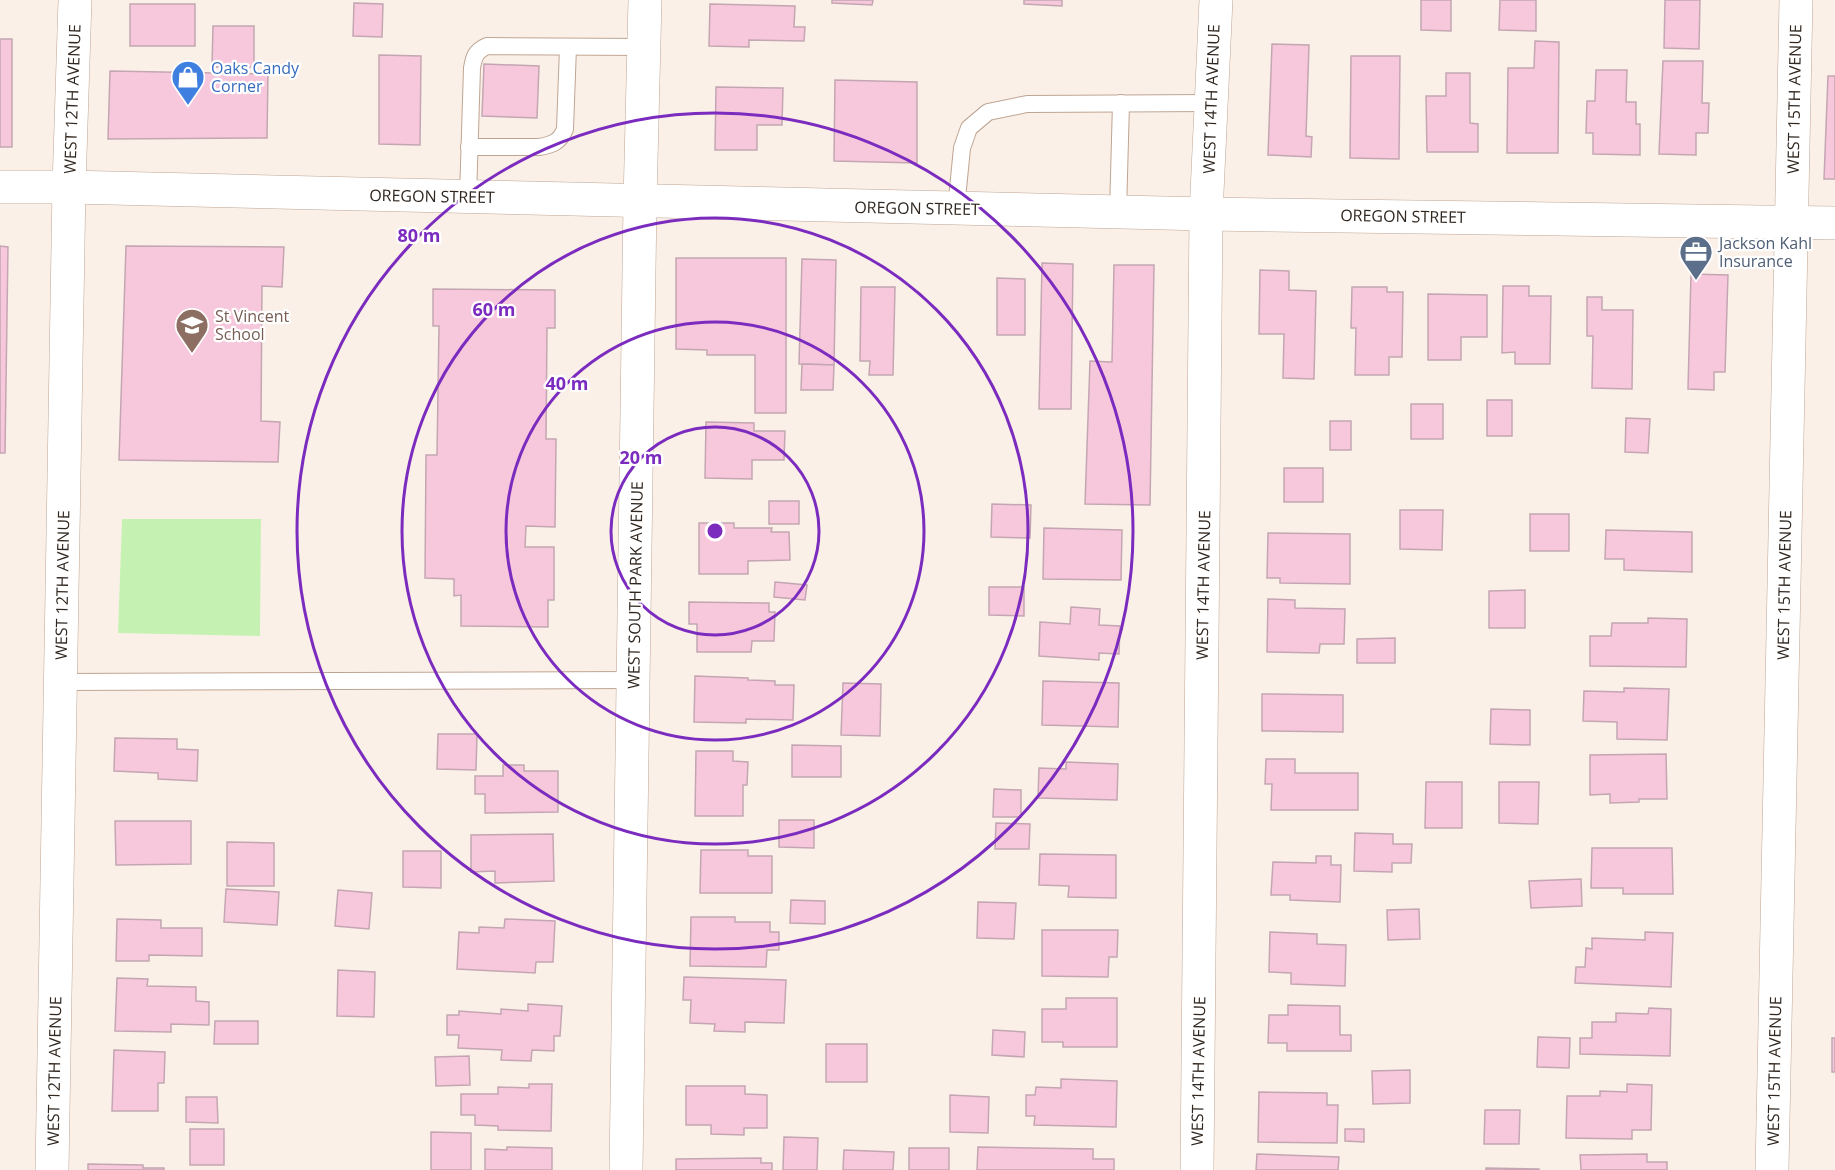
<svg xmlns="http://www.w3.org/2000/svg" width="1835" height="1170" font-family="'Open Sans',sans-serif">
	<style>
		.green { fill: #c5f2b3 }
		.building { fill: #f7c8dc; stroke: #c4a6b2; stroke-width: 1.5 }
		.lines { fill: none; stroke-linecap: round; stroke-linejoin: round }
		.lane-casing { stroke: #bea593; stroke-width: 18 }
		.street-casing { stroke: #bea593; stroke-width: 34 }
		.secondary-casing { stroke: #bea593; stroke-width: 34 }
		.lane { stroke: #fff; stroke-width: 16 }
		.street { stroke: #fff; stroke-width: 33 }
		.secondary { stroke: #fff; stroke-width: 33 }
		.ring { fill: none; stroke: #7b2cbf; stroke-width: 3 }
		.labels { text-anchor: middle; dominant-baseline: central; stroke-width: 4.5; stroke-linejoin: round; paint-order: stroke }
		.shop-label { font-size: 16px; fill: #366cbe; stroke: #fff; text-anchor: start }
		.street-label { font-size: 16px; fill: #302720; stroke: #fff }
		.service-label { font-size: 16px; fill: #4e5e75; stroke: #fff; text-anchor: start }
		.education-label { font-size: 16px; fill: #785e54; stroke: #fff; text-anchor: start }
		.centre { fill: #7b2cbf; stroke: #fff; stroke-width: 3 }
		.ring-label { font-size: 18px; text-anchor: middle; font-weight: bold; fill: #7b2cbf; stroke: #fff; stroke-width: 4.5; stroke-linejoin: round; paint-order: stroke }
	</style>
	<rect width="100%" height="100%" fill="#fbf0e8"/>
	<polygon class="green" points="122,519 261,519 260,636 118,633"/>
	<g class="building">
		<polygon points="832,0 873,0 872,5 832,3"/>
		<polygon points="1024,0 1062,0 1062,6 1024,4"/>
		<polygon points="1421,0 1451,0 1451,31 1421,30"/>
		<polygon points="1500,0 1536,0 1536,31 1499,30"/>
		<polygon points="1665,0 1700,0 1699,49 1664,48"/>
		<polygon points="354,3 383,4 382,37 353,36"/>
		<rect x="130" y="4" width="65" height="42"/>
		<polygon points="710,4 795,6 794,27 805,27 804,41 749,40 749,47 709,46"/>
		<polygon points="213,26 254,26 254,67 212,67"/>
		<rect x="0" y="39" width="12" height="108"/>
		<polygon points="1535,41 1559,42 1558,153 1507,153 1508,68 1534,68"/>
		<polygon points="1272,44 1309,45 1306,136 1312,137 1311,157 1268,155"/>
		<polygon points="379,55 421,56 420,145 379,144"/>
		<polygon points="1351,56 1400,56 1399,159 1350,158"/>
		<polygon points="1663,61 1703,61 1702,103 1709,103 1708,133 1696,133 1696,155 1659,154"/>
		<polygon points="484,64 539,66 537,118 482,116"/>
		<polygon points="1596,70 1627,70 1626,102 1636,102 1636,124 1640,124 1640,155 1593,154 1593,133 1586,133 1587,101 1595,101"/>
		<polygon points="110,71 268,74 267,138 108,139"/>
		<polygon points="1446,73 1470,73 1470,123 1478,124 1478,152 1427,152 1426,96 1446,96"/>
		<polygon points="1828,76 1835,76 1835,179 1824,179"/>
		<polygon points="835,80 917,82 917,163 834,161"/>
		<polygon points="716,87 783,88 782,125 757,125 757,150 715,150"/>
		<polygon points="0,246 8,247 5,453 0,453"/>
		<polygon points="126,246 284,247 282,287 262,286 261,421 280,422 278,462 119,460"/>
		<polygon points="676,258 786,258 786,413 755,413 755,355 707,355 707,350 676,349"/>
		<polygon points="802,259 836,260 834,365 799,364"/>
		<polygon points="1042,263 1073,264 1071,409 1039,409"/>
		<polygon points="1114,265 1154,265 1150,505 1085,504 1090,361 1112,362"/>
		<polygon points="1260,270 1289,271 1289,290 1316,291 1314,379 1283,378 1284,334 1259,334"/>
		<polygon points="1691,274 1728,275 1725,372 1714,372 1714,390 1688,389"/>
		<polygon points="997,278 1025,279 1025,335 997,335"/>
		<polygon points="1503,286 1529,286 1529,296 1551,296 1550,364 1515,364 1515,352 1502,353"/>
		<polygon points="861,287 895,287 893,375 869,375 870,361 860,361"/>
		<polygon points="1352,287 1387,287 1387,292 1403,292 1402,357 1389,357 1389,375 1355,375 1356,328 1351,328"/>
		<polygon points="433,289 555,290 555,328 547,328 546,439 556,439 555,527 526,526 525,547 554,547 554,600 548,600 548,627 461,626 461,595 454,596 454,579 425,578 426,455 437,455 439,326 433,326"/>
		<polygon points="1428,294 1487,295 1487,337 1461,337 1461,360 1428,360"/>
		<polygon points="1587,297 1602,297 1602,310 1633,310 1632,389 1592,388 1593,336 1587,336"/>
		<polygon points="802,364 834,365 833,390 801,390"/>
		<rect x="1487" y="400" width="25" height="36"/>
		<rect x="1411" y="404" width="32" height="35"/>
		<polygon points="1626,418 1650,419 1648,453 1625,452"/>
		<rect x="1330" y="421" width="21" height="29"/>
		<polygon points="706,422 754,423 754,431 785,431 784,460 752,460 752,479 705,478"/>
		<rect x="1284" y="468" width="39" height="34"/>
		<rect x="769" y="501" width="30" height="23"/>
		<polygon points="992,504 1031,505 1030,538 991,537"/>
		<polygon points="1400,510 1443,510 1442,550 1400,549"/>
		<rect x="1530" y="514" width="39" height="37"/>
		<polygon points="699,523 734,523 734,528 772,528 771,532 789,532 790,560 748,561 748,574 699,574"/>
		<polygon points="1044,528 1122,530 1121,580 1043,579"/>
		<polygon points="1606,530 1692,532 1692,572 1624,570 1624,559 1605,559"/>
		<polygon points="1268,533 1350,534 1350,584 1280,583 1280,578 1267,578"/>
		<polygon points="775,582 807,585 805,600 774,597"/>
		<polygon points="989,587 1024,587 1024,616 989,615"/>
		<polygon points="1525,590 1525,628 1489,628 1489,591"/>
		<polygon points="1268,599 1295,600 1295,608 1345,609 1344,644 1320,644 1319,653 1267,652"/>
		<polygon points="689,602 769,603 769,612 775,612 774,641 752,641 751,652 697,652 697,624 689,624"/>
		<polygon points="1071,607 1100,609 1099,625 1120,626 1119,654 1099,653 1099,660 1039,656 1040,622 1070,624"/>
		<polygon points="1648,618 1687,619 1686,667 1590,666 1590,636 1611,636 1612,623 1648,623"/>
		<polygon points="1395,638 1395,663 1357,663 1357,639"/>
		<polygon points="695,676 748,678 748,680 775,681 775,685 794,685 793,720 746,719 746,723 694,722"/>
		<polygon points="1043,681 1119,683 1118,727 1042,725"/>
		<polygon points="843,683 881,684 880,736 841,735"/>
		<polygon points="1624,688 1669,689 1667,740 1617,739 1617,722 1583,721 1584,691 1624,692"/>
		<polygon points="1262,694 1343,695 1343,732 1262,731"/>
		<polygon points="1491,709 1530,710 1530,745 1490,744"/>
		<polygon points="438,734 477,734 476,770 437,769"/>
		<polygon points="115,738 177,739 177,749 198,750 197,781 158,779 158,773 114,771"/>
		<polygon points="792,745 841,746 841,777 792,777"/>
		<polygon points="696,751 733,751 733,761 748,762 747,785 743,785 743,816 695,816"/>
		<polygon points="1666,754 1667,799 1639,799 1639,802 1610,803 1610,794 1590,795 1590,755"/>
		<polygon points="1266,759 1295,759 1295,773 1358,773 1358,810 1271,810 1272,784 1265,784"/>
		<polygon points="1066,762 1118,764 1117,800 1038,798 1039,768 1066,769"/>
		<polygon points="503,765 524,765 524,771 558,771 558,812 485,813 485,794 475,794 475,776 503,776"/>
		<polygon points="1426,782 1462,782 1462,828 1425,828"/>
		<polygon points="1499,782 1539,782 1538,824 1499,823"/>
		<polygon points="994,789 1021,790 1021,817 993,817"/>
		<polygon points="779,820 814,820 814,848 779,847"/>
		<polygon points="115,821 191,821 191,864 116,865"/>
		<polygon points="996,823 1030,824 1029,849 995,849"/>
		<polygon points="1355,833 1393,834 1393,844 1412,844 1411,863 1392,863 1392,872 1354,871"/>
		<polygon points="553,834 554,881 495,883 495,871 471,872 471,835"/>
		<polygon points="227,842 274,843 274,886 227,886"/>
		<polygon points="1592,848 1672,848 1673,894 1623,894 1623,888 1591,888"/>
		<polygon points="701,850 748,850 748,856 772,856 772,893 700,893"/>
		<polygon points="403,851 441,851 441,888 403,887"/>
		<polygon points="1040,854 1116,855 1116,898 1068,897 1069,886 1039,885"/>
		<polygon points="1316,856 1331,856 1331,865 1341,865 1340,902 1290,900 1290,895 1271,895 1273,862 1316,863"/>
		<polygon points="1581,879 1582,906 1531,908 1529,881"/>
		<polygon points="226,889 279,892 277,925 224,922"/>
		<polygon points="338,890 372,893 369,929 335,926"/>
		<polygon points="791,900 825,901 825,924 790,923"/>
		<polygon points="978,902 1016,903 1014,939 977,938"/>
		<polygon points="1419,909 1420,939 1388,940 1387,910"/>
		<polygon points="691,917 735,917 735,922 770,922 770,932 779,932 779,950 767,950 766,967 690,966"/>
		<polygon points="117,919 161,920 161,928 202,928 202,956 149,955 149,961 116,961"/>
		<polygon points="505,919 555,921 553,962 536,962 535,973 457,969 459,932 479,933 479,927 504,928"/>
		<polygon points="1042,930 1118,930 1117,957 1109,957 1108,977 1042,976"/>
		<polygon points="1270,932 1317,934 1317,944 1346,945 1345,986 1291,984 1291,973 1269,972"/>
		<polygon points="1645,932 1673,933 1671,987 1575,983 1576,967 1585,967 1586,948 1592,949 1592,938 1645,940"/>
		<polygon points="338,970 375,972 374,1017 337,1016"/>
		<polygon points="684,977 786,980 784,1023 745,1022 745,1032 714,1031 715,1024 690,1023 691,1000 683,1000"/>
		<polygon points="117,978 148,979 147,986 196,987 196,1001 209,1002 209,1025 171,1024 171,1032 115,1031"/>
		<polygon points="1066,998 1117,998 1117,1047 1063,1047 1063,1042 1042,1042 1042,1009 1066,1009"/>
		<polygon points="528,1004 562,1006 560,1036 554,1036 554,1051 532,1050 531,1061 501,1060 502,1050 458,1048 459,1035 447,1035 447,1015 459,1015 459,1011 501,1014 501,1009 528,1011"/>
		<polygon points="1288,1005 1340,1006 1340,1035 1351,1035 1351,1051 1287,1051 1287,1043 1268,1043 1269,1015 1288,1015"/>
		<polygon points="1649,1008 1671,1009 1670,1056 1580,1054 1580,1038 1592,1038 1592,1022 1616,1022 1616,1013 1648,1014"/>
		<polygon points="215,1021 258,1021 258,1044 214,1044"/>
		<polygon points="993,1030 1025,1032 1024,1057 992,1055"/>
		<polygon points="1538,1037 1570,1038 1569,1068 1537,1067"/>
		<rect x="1832" y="1038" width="3" height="34"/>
		<rect x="826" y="1044" width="41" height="38"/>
		<polygon points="114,1050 165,1052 164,1083 158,1083 158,1111 112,1111"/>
		<polygon points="469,1056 470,1085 436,1086 435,1057"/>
		<polygon points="1410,1070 1410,1103 1373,1104 1372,1071"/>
		<polygon points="1061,1079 1117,1081 1116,1127 1034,1125 1035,1116 1026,1116 1026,1095 1035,1095 1036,1087 1061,1088"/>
		<polygon points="529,1084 552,1084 551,1131 498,1130 498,1126 475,1125 475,1115 461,1115 461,1094 498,1094 498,1087 529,1088"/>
		<polygon points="1627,1084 1652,1085 1651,1130 1632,1130 1632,1139 1566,1138 1567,1096 1600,1096 1600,1091 1627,1092"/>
		<polygon points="686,1086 745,1086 745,1094 767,1095 767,1128 744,1128 744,1135 711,1134 711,1125 686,1125"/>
		<polygon points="1259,1092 1327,1093 1327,1105 1338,1105 1337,1143 1258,1142"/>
		<polygon points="950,1095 989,1097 988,1133 950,1132"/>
		<polygon points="186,1097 217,1097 218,1123 186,1122"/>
		<polygon points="1485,1110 1520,1110 1519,1144 1484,1144"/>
		<rect x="190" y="1129" width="34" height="36"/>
		<polygon points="1345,1129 1364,1129 1364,1142 1345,1141"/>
		<polygon points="431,1132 471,1133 471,1170 431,1170"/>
		<polygon points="784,1137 818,1138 817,1170 783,1170"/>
		<polygon points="507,1147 552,1148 552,1170 485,1170 485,1149 507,1150"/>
		<polygon points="978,1147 1093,1149 1093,1159 1114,1159 1114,1170 977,1170"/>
		<rect x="909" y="1148" width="40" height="22"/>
		<polygon points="844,1150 894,1152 893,1170 843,1170"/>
		<polygon points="1257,1154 1339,1157 1338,1170 1256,1170"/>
		<polygon points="1647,1154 1647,1162 1667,1162 1667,1170 1581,1170 1580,1155"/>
		<polygon points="761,1158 761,1163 772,1163 772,1170 676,1170 676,1159"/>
		<polygon points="88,1164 143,1165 143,1168 164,1168 164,1170 88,1170"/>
		<polygon points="1486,1168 1539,1169 1539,1170 1486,1170"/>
	</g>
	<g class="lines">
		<defs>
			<g id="lane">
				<path d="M469,147H539C552,145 560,142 565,129L568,47"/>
				<path d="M468,197L472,68C474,56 476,51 487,46L644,47"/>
				<polyline points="956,209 962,148 969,128 988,112 1027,104 1211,103"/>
				<polyline points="1118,212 1121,103"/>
				<polyline points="60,682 633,680"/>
			</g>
			<g id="street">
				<polyline points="52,1170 69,187 75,0"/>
				<polyline points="1197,1170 1206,214 1216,0"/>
				<polyline points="1772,1170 1796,0"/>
			</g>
			<g id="secondary">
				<polyline points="0,187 69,187 1206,214 1835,223"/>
				<polyline points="626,1170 640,202 645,0"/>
			</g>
		</defs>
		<use href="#lane" class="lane-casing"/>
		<use href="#street" class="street-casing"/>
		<use href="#secondary" class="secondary-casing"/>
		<use href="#lane" class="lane"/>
		<use href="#street" class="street"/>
		<use href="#secondary" class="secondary"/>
	</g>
	<g class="ring">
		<circle cx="715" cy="531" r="104"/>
		<circle cx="715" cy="531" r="209"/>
		<circle cx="715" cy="531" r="313"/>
		<circle cx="715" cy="531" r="418"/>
	</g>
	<defs>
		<symbol id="shop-pin" viewBox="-11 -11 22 30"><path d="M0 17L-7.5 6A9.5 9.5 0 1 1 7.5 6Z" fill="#3f7fe0" stroke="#fff"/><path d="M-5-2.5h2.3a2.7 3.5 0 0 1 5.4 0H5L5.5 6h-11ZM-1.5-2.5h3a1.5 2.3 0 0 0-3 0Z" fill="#fff"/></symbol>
		<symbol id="office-pin" viewBox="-11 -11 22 30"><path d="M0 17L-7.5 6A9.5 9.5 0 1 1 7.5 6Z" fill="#5c6f8a" stroke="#fff"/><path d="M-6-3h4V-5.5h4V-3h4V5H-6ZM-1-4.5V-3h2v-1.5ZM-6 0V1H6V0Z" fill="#fff"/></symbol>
		<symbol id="school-pin" viewBox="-11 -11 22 30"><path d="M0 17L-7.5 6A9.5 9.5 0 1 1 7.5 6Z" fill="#8d6e63" stroke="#fff"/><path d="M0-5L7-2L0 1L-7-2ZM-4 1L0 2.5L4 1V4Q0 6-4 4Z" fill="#fff"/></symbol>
	</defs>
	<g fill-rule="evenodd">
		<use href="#shop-pin" x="169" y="58" width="38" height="52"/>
		<use href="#office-pin" x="1677" y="233" width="38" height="52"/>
		<use href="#school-pin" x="173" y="306" width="38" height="52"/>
	</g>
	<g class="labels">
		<g class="shop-label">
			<text x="211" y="68">Oaks Candy<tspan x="211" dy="18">Corner</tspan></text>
		</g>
		<g class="street-label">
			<text transform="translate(72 99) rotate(-88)">WEST 12TH AVENUE</text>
			<text transform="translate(1211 99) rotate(-88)">WEST 14TH AVENUE</text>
			<text transform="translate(1794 99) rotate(-89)">WEST 15TH AVENUE</text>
			<text transform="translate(432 196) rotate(1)">OREGON STREET</text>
			<text transform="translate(917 208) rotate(1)">OREGON STREET</text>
			<text transform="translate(1403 216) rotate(1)">OREGON STREET</text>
			<text transform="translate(62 585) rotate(-89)">WEST 12TH AVENUE</text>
			<text transform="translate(635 585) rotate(-89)">WEST SOUTH PARK AVENUE</text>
			<text transform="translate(1203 585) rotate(-89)">WEST 14TH AVENUE</text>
			<text transform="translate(1784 585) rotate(-89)">WEST 15TH AVENUE</text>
			<text transform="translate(54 1071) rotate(-89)">WEST 12TH AVENUE</text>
			<text transform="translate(1198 1071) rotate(-89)">WEST 14TH AVENUE</text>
			<text transform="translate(1774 1071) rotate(-89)">WEST 15TH AVENUE</text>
		</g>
		<g class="service-label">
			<text x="1719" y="243">Jackson Kahl<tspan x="1719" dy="18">Insurance</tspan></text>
		</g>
		<g class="education-label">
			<text x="215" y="316">St Vincent<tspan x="215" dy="18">School</tspan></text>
		</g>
	</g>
	<circle cx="715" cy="531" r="9" class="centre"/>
	<g class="ring-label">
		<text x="419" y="242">80 m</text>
		<text x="494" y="316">60 m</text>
		<text x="567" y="390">40 m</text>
		<text x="641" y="464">20 m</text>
	</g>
</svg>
